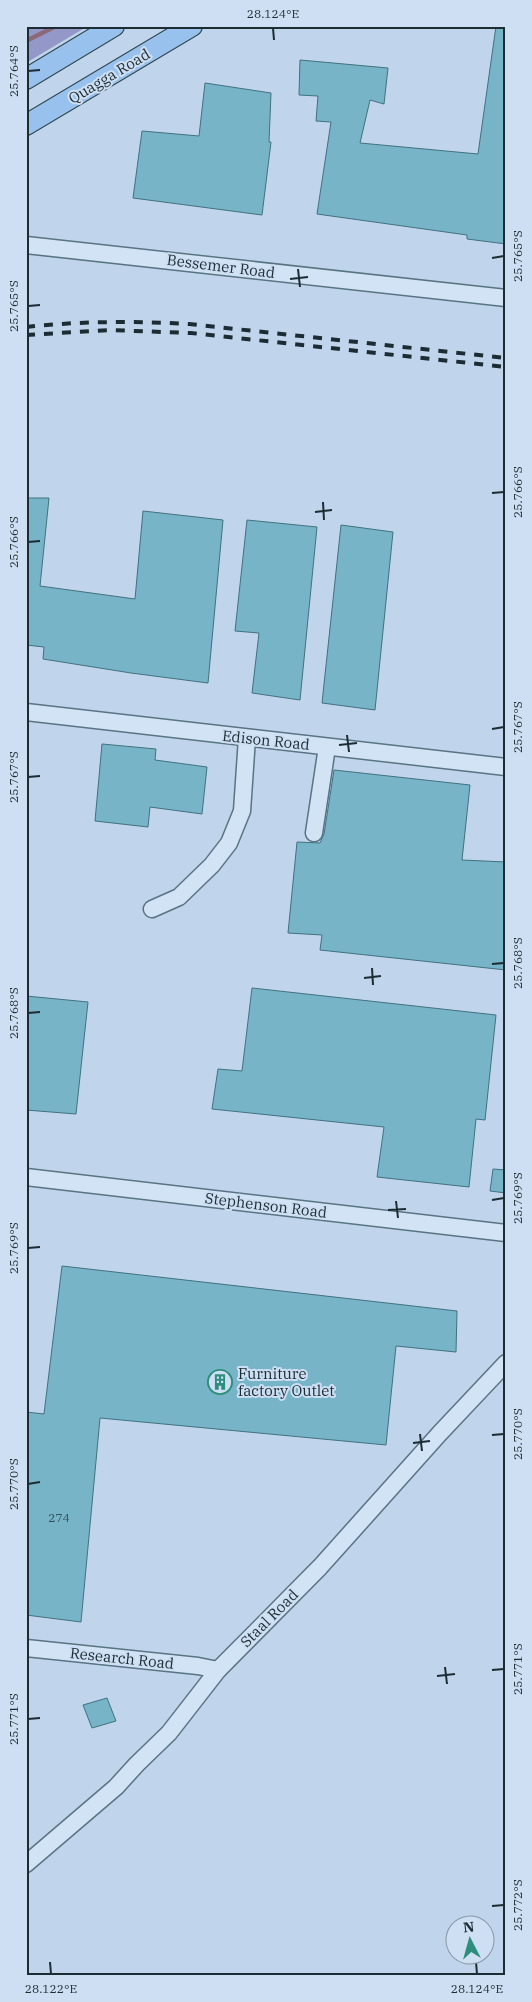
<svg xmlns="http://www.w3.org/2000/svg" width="532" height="2002" font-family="'IBM Plex Serif',serif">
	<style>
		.green { fill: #9498c8 }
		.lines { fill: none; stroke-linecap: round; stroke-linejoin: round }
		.stream { stroke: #8a6a78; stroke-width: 4.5 }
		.building { fill: #77b4c7; stroke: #407280 }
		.minor-casing { stroke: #597482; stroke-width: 19 }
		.major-casing { stroke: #2d4650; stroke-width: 22 }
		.minor { stroke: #d2e3f6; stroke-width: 16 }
		.major { stroke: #98c2ed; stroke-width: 20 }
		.rail { stroke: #1c2c33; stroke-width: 4; stroke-dasharray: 9 9; stroke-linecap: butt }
		.ticks { fill: none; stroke: #1c2c33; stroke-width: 2 }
		.labels { text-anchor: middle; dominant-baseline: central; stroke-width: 4; stroke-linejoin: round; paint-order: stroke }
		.number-label { font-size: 12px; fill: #334e58 }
		.street-label { font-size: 15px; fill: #1c2c33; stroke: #cedff3 }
		.poi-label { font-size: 15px; fill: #1c2c33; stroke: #cedff3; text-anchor: start }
		.neatline { fill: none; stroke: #1c2c33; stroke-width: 2 }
		.ticks-label { font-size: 12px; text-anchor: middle; fill: #1c2c33 }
	</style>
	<rect width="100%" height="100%" fill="#c0d4eb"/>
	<polygon class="green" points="26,26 88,26 26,63"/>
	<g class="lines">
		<polyline class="stream" points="26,41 56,26"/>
	</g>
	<g class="building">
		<polygon points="496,26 506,26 506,244 467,239 467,235 317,214 331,122 316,121 318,96 299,95 300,60 388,68 384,104 370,100 360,143 478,154"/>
		<polygon points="205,83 271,93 269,142 271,142 262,215 133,198 142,131 199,136"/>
		<polygon points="26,498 49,498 40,586 135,599 143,511 223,520 208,683 131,673 43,659 44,647 26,645"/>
		<polygon points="247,520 317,527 300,700 252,693 259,633 235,631"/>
		<polygon points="341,525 393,532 375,710 322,703"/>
		<polygon points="102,744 156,749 155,760 207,767 202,814 150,807 148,827 95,821"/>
		<polygon points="334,770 470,785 462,860 506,862 506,970 320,950 322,935 288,933 297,842 320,843 324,834"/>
		<polygon points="252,988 496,1015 485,1120 476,1119 469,1187 377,1177 384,1127 212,1109 218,1069 242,1071"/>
		<polygon points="26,996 88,1002 76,1114 26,1110"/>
		<polygon points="493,1169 506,1170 506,1193 490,1191"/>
		<polygon points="62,1266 457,1311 456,1352 396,1346 386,1445 100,1418 81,1622 26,1615 26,1412 44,1414"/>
		<polygon points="107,1698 116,1721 92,1728 83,1705"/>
	</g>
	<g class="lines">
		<defs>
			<g id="minor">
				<polyline points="26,245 506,298"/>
				<polyline points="26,712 506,767"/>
				<polyline points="314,833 327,747"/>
				<polyline points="152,909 179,897 212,865 229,843 242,811 247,738"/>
				<polyline points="26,1177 506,1233"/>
				<polyline points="26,1648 198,1666 218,1670"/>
				<polyline points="26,1864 116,1787 137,1764 169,1733 218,1670 320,1567 440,1433 506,1363"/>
			</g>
			<g id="major">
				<polyline points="26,79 114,26"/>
				<polyline points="26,125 192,26"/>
			</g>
		</defs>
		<use href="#minor" class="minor-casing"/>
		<use href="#major" class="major-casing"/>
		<use href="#minor" class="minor"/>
		<use href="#major" class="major"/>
		<g class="rail">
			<path d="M26,327C81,321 135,321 189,324L506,358"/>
			<polyline points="26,335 110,330 191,333 506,367"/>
		</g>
	</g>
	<path class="ticks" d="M273,28L274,40M28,71L40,70M492,258L504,256M298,269L300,287M290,279L308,277M28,306L40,305M492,493L504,492M323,502L324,520M315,512L332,510M28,542L40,541M492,729L504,727M347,735L349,752M339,745L357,743M28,777L40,776M492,964L504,963M372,968L373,985M364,978L381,976M28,1013L40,1012M492,1200L504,1198M396,1201L398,1218M388,1210L406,1209M28,1248L40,1247M420,1434L422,1451M492,1435L504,1434M413,1443L430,1441M28,1484L40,1482M445,1667L447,1684M492,1670L504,1669M437,1676L455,1674M28,1719L40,1718M492,1906L504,1905M50,1962L51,1974M476,1962L477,1974"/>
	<defs>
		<symbol id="building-ring" viewBox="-11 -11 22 22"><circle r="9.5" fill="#cedff3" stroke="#2d8e7c" stroke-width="1.5"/><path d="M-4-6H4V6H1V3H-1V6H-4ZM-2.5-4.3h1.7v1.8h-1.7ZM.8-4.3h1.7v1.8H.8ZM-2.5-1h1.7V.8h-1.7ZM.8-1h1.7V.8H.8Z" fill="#2d8e7c"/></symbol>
	</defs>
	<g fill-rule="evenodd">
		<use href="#building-ring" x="206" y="1368" width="28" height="28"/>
	</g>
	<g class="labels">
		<g class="number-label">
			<text x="59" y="1517">274</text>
		</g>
		<g class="street-label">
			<text transform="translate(109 76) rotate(-31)">Quagga Road</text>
			<text transform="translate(221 266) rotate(7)">Bessemer Road</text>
			<text transform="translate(266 740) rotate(6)">Edison Road</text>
			<text transform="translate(266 1205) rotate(7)">Stephenson Road</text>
			<text transform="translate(269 1618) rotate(-45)">Staal Road</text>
			<text transform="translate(122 1658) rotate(6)">Research Road</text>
		</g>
		<g class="poi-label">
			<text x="238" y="1373">Furniture<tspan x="238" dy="17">factory Outlet</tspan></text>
		</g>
	</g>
	<rect width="532" height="2002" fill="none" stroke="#cedff3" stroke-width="55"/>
	<g transform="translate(470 1940) rotate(354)"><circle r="24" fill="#cedff3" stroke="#8797a6"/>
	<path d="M0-4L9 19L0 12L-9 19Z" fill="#2d8e7c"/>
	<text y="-8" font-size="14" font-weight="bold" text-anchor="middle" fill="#1c2c33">N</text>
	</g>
	<rect x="28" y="28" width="476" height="1946" class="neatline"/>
	<g class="ticks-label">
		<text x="273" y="18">28.124°E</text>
		<text transform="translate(14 71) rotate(-90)" y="4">25.764°S</text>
		<text transform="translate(518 256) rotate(-90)" y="4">25.765°S</text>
		<text transform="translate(14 306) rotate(-90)" y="4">25.765°S</text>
		<text transform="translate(518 492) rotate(-90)" y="4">25.766°S</text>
		<text transform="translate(14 542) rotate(-90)" y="4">25.766°S</text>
		<text transform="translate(518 727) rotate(-90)" y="4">25.767°S</text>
		<text transform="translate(14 777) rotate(-90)" y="4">25.767°S</text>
		<text transform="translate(518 963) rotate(-90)" y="4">25.768°S</text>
		<text transform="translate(14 1013) rotate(-90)" y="4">25.768°S</text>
		<text transform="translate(518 1198) rotate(-90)" y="4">25.769°S</text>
		<text transform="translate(14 1248) rotate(-90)" y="4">25.769°S</text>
		<text transform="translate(518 1434) rotate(-90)" y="4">25.770°S</text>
		<text transform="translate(14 1484) rotate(-90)" y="4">25.770°S</text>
		<text transform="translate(518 1669) rotate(-90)" y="4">25.771°S</text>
		<text transform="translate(14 1719) rotate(-90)" y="4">25.771°S</text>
		<text transform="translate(518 1905) rotate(-90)" y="4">25.772°S</text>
		<text x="51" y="1993">28.122°E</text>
		<text x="477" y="1993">28.124°E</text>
	</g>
</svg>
